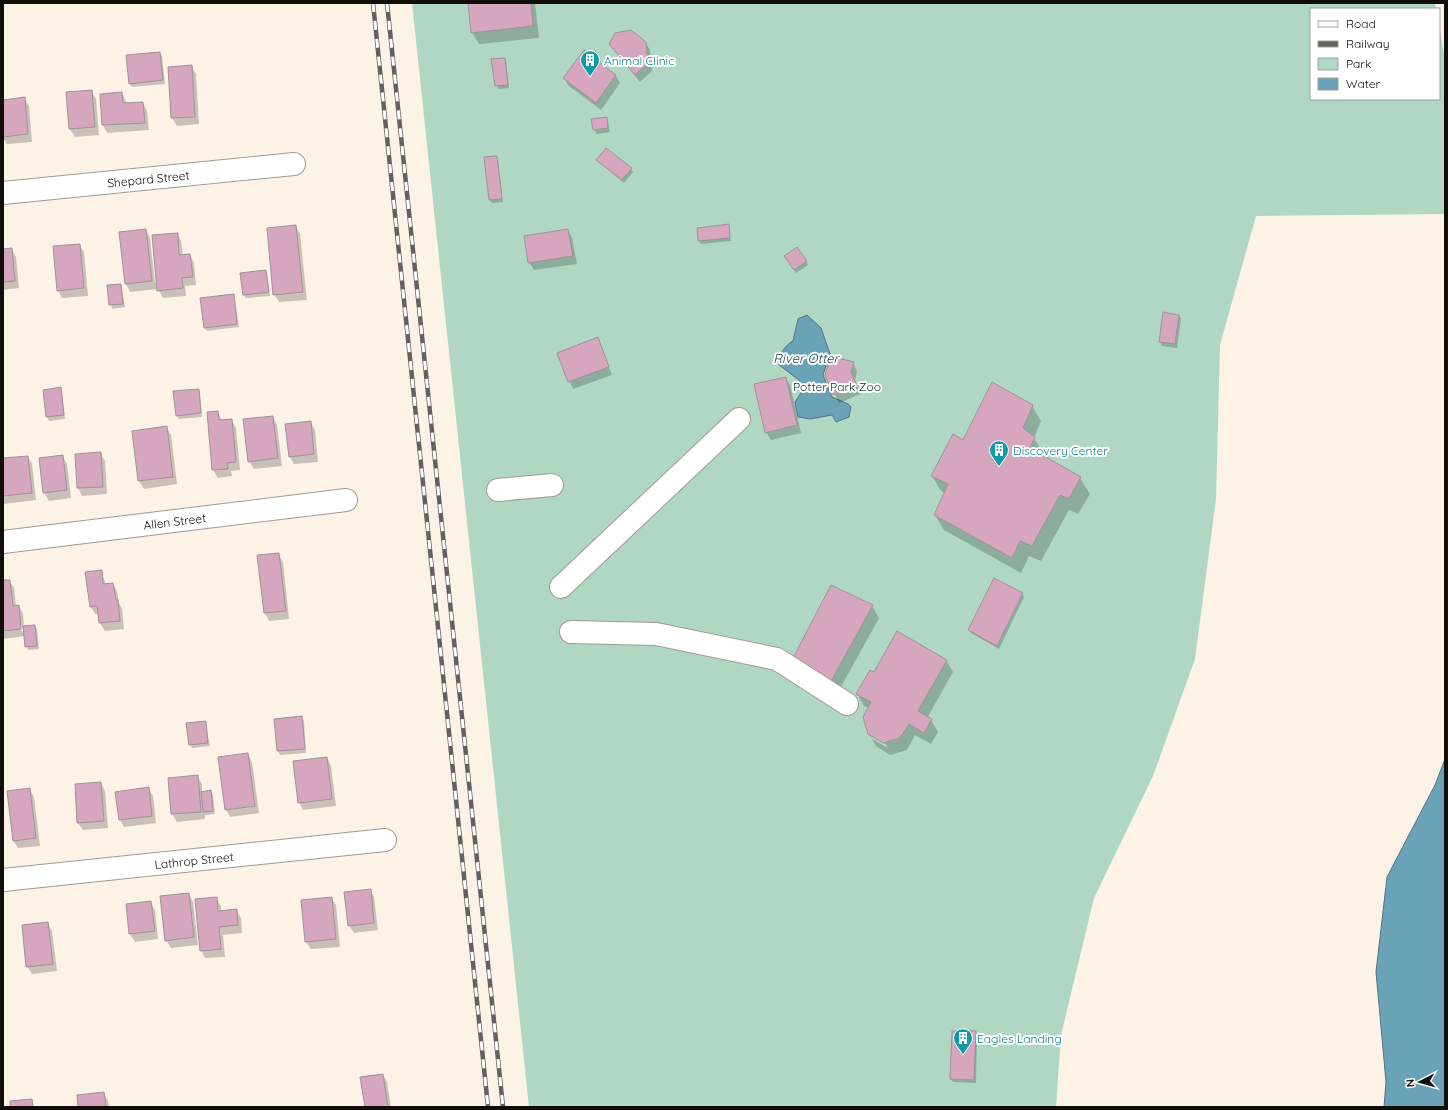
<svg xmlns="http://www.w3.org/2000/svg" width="1448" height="1110" font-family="Quicksand,sans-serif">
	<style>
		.green { fill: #afd7c3 }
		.water { fill: #6aa2b8; stroke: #4f7684 }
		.shadow { fill: #0003; fill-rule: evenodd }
		.building { fill: #d6a5be; stroke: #a09299 }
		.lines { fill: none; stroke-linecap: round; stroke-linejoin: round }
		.minor-casing { stroke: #a39a90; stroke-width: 24 }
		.minor { stroke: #fff; stroke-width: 22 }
		.rail-casing { stroke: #656059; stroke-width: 4.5 }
		.rail { stroke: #fff; stroke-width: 3; stroke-dasharray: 9; stroke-linecap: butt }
		.labels { text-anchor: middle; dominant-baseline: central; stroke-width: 4; stroke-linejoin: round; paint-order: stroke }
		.culture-label { font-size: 12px; fill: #0d838f; stroke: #fff; text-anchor: start }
		.street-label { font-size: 12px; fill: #110e0a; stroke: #fff }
		.park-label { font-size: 12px; fill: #043423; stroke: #fff }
		.water-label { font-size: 13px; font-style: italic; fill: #184859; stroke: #fff }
	</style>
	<rect width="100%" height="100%" fill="#fcf2e6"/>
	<polygon class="green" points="412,3 1435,3 1436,9 1311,9 1311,99 1439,99 1439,26 1445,60 1445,214 1256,216 1220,345 1216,499 1195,659 1153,776 1094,898 1061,1035 1056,1107 529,1107"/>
	<g class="water">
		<path d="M807,315L821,328L830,354L823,375L832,397L848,404L851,407L849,417L836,422L832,415L810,419L798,417L795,402L801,393L799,380L779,365C779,355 784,346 793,341L798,319Z"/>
		<polygon points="1445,759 1445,1107 1384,1107 1386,1082 1376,972 1387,877 1435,785"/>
	</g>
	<g class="shadow">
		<polygon points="469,3 535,3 539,38 479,44 472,32"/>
		<polygon points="645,42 650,50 652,71 640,82 610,44"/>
		<polygon points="584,52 616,76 620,83 601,110 569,86 564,78"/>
		<polygon points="160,53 162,56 165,84 132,87 130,84"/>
		<polygon points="504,59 506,62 509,88 498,89 493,60"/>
		<polygon points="191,66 196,74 199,124 177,126 172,118 169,68"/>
		<polygon points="91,91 96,99 99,135 75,137 70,129 67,93"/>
		<polygon points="122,93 127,104 143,103 147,111 149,130 107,133 103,125 101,95"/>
		<polygon points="24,98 29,106 32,142 7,144 3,138 3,101"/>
		<polygon points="607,118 610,132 596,134 593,120"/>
		<polygon points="496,157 498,160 503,202 492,203 490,200"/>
		<polygon points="597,160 631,169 633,172 624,183"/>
		<polygon points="728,225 731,241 701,244 699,241"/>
		<polygon points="296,226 300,234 307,300 279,302 274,294"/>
		<polygon points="146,230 150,238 155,283 157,282 177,234 181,241 183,255 190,255 194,263 196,285 185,286 186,296 163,298 158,289 130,292 126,284"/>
		<polygon points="568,230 572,238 577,264 534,270 529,262"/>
		<polygon points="79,245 84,252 88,296 62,298 58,290"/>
		<polygon points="12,249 16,257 19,288 3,290 3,250"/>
		<polygon points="787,260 806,261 808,265 796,273"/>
		<polygon points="266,271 270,296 246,298 244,295"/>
		<polygon points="121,285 125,307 112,309 108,286"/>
		<polygon points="233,295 235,299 239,327 207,331 205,328"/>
		<polygon points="1179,315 1181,319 1177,348 1162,346 1160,342"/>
		<polygon points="597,339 612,375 573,389 558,353"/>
		<polygon points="853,363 857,371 855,381 860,394 839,403 826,375"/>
		<polygon points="785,378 790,385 801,433 771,440 766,432"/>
		<polygon points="60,388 62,392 65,419 49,421 47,417 44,390"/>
		<polygon points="198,390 200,394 202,417 179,419 177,415"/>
		<polygon points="1032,406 1041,421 1034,438 1043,453 1042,456 1080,478 1090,494 1078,514 1069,510 1041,561 1029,556 1021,573 944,530 935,515 945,493 941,491 932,476 963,441"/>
		<polygon points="218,412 222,421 231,420 236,428 240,470 231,471 232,476 218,478 213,470 208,413"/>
		<polygon points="273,417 277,425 282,466 254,469 249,461"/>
		<polygon points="310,422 315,430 318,462 294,464 290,457"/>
		<polygon points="166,427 171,435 177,484 144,489 139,481 133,432"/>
		<polygon points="100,453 105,461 107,494 82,496 78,488 76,455"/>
		<polygon points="62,456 67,464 71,498 49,501 44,493"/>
		<polygon points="28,457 32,464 36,500 3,504 3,459"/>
		<polygon points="278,554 283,562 289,619 269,621 265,613 258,556"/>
		<polygon points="101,571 106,584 113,584 117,591 119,603 122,609 124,629 105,631 100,623 99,614 95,614 91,607"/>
		<polygon points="3,581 9,581 14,588 16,606 19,606 23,614 24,627 35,626 37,629 39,649 28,650 25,633 20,624 18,625 25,636 3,639"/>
		<polygon points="1022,593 1024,597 999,649 971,633 969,630"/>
		<polygon points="872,606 879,618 837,694 800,672"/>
		<path d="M946,660L953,672L927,718L931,720L938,732L931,744L915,735L907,750L890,755L876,746L869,734V708L864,706L857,694L874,673ZM871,735L887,745L886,747L871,738Z"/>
		<polygon points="302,717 304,721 306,753 280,755 278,751 275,720"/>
		<polygon points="205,722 210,746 192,748 190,744"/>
		<polygon points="248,754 252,762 259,813 230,817 226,809"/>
		<polygon points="327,758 331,766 336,806 303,810 299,802"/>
		<polygon points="197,776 202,784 202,792 211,791 213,795 215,814 205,815 205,819 177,822 172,814 169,779"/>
		<polygon points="101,783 105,791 108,828 83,830 78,823"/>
		<polygon points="148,788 153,796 156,823 124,827 120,820"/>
		<polygon points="30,790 34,797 40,846 18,848 13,840"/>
		<polygon points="370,890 374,897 378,930 354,933 349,925"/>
		<polygon points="189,894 193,902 198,945 171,948 166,940"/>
		<polygon points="216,898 221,906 221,912 236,910 241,918 242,933 223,935 225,957 205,958 201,950"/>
		<polygon points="331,898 336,905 340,947 311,949 306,942"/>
		<polygon points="150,902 155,910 158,939 135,942 130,934"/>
		<polygon points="48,924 52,931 57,971 32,974 27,966"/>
		<polygon points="975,1032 977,1036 976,1083 953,1082 951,1079"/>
		<polygon points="383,1075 387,1082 391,1107 366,1107"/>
		<polygon points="104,1093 108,1101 109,1107 79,1107"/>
	</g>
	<g class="building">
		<polygon points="468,3 531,3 533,26 471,33"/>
		<polygon points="631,30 646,42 648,63 635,75 609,44 615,33"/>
		<polygon points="584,50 616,75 596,103 563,78"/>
		<polygon points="160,52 163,80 129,84 126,55"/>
		<polygon points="505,58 508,85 495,86 491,59"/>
		<polygon points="192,65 195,117 171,118 168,67"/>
		<polygon points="92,90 95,127 69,129 66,92"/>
		<polygon points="122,92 123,103 143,102 145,123 102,125 100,94"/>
		<polygon points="25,97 28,134 3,137 3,100"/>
		<polygon points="607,117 608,128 593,130 591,119"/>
		<polygon points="606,148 632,168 622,180 596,160"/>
		<polygon points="497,156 502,199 489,200 484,157"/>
		<polygon points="729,224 730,238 698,241 697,228"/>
		<polygon points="296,225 303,292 273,295 267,228"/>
		<polygon points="146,229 152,281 125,284 119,232"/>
		<polygon points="568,229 573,256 528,263 524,236"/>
		<polygon points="178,233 179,255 190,254 193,277 182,278 183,288 157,291 152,235"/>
		<polygon points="80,244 84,288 57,291 53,246"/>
		<polygon points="797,247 807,261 794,270 784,256"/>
		<polygon points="12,248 15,281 3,282 3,249"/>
		<polygon points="266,270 269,292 243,295 240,273"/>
		<polygon points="121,284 123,304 109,305 107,285"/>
		<polygon points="234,294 237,324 204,328 200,298"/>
		<polygon points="1163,312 1179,315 1175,344 1159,342"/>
		<polygon points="598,337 609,367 568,382 557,353"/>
		<polygon points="831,356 854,362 851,372 857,386 833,395 825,375"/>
		<polygon points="786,377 797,425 765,433 754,384"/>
		<polygon points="992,382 1033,405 1023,428 1035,437 1030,448 1081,477 1069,499 1060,495 1032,546 1020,541 1012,558 934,515 948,484 931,476 953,434 963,440"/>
		<polygon points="61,387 64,415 46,417 43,390"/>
		<polygon points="199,389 201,413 176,416 173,391"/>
		<polygon points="218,411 219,420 232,419 236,462 227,463 228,469 212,470 207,412"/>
		<polygon points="273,416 278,458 248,462 243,419"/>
		<polygon points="311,421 314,454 289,457 285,424"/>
		<polygon points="167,426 173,477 138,481 132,431"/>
		<polygon points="101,452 103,487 77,488 75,454"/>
		<polygon points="63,455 67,490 43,493 39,458"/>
		<polygon points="28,456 32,493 3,496 3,458"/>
		<polygon points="279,553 286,611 264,613 257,555"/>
		<polygon points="102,570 103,584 113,583 116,600 118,600 120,621 99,623 97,606 90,607 85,572"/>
		<polygon points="994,578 1023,593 997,646 968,630"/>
		<polygon points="3,580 10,580 13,606 19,605 21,629 3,631"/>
		<polygon points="831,585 873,605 830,683 792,660"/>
		<polygon points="35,625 37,646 25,647 23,626"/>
		<polygon points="897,631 947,660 918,711 932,719 924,733 909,724 900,738 883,743 868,734 863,717 871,702 856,694 870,670 874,672"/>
		<polygon points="302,716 305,749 277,751 274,719"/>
		<polygon points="206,721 208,743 189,745 186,723"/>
		<polygon points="248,753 255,806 225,810 218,757"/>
		<polygon points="327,757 332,799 298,803 293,761"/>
		<polygon points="198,775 201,812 171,814 168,778"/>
		<polygon points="101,782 104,821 77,823 75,784"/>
		<polygon points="149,787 152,816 119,820 115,792"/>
		<polygon points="30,788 36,838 13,841 7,791"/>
		<polygon points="211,790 213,811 203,812 201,792"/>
		<polygon points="371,889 374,923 348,926 344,892"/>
		<polygon points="189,893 194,937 165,941 160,896"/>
		<polygon points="217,897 218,911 237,909 238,925 219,927 221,949 200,951 195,899"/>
		<polygon points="332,897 336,939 305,942 301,900"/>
		<polygon points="151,901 155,931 129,934 126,904"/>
		<polygon points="48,922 53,964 26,967 22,925"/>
		<polygon points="952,1031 976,1031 974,1080 950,1079"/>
		<polygon points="383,1074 388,1107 365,1107 360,1077"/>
		<polygon points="104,1092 106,1107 78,1107 77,1095"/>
		<polygon points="32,1099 33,1107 10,1107 10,1101"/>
	</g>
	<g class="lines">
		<defs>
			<g id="minor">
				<path id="s1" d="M3,193L294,164"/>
				<polyline points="498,490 552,485"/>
				<path id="s2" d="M3,542L346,500"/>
				<polyline points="561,587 739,419"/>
				<polyline points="571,632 656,634 777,659 847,704"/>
				<path id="s3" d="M3,880L385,840"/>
			</g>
		</defs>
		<use href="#minor" class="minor-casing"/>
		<use href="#minor" class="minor"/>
		<defs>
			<g id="rail">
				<polyline points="373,3 488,1107"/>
				<polyline points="387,3 503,1107"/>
			</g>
		</defs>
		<use href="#rail" class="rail-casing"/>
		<use href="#rail" class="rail"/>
	</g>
	<defs>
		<symbol id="building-pin" viewBox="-11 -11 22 30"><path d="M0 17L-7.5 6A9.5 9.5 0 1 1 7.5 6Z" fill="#0f9aa8" stroke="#fff"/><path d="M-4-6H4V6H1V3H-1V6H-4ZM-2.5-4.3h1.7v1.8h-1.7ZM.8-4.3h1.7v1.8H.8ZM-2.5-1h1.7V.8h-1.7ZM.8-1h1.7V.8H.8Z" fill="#fff"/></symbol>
	</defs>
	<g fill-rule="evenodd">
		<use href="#building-pin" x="579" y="49" width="22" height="30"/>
		<use href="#building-pin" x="988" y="439" width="22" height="30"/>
		<use href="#building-pin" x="952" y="1027" width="22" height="30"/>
	</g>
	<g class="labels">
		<g class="culture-label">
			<text x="604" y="60">Animal Clinic</text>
			<text x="1013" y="450">Discovery Center</text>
			<text x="977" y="1038">Eagles Landing</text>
		</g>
		<g class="street-label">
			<text stroke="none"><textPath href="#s1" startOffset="146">Shepard Street</textPath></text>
			<text stroke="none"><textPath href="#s2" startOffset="173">Allen Street</textPath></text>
			<text stroke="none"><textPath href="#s3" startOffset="192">Lathrop Street</textPath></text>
		</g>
		<g class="park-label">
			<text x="837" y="386">Potter Park Zoo</text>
		</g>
		<g class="water-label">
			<text x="806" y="358">River Otter</text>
		</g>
	</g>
	<rect width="1448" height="1110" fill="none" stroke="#110e0a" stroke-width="8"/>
	<rect x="1310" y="8" width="130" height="92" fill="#ffffff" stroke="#a09f9d"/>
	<rect x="1318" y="21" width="20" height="6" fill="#ffffff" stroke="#a09f9d"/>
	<text x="1346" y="28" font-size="12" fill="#110e0a">Road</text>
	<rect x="1318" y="41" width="20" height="6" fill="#656059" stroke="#a09f9d"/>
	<text x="1346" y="48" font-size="12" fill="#110e0a">Railway</text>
	<rect x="1318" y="58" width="20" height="12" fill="#afd7c3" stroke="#a09f9d"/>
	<text x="1346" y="68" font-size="12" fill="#110e0a">Park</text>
	<rect x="1318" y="78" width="20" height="12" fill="#6aa2b8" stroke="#a09f9d"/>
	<text x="1346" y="88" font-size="12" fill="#110e0a">Water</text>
	<g transform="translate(1420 1082) rotate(264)" stroke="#ffffff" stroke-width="3" paint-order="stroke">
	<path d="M0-3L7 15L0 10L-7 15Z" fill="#110e0a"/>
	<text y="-6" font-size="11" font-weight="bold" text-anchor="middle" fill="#110e0a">N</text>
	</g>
</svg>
